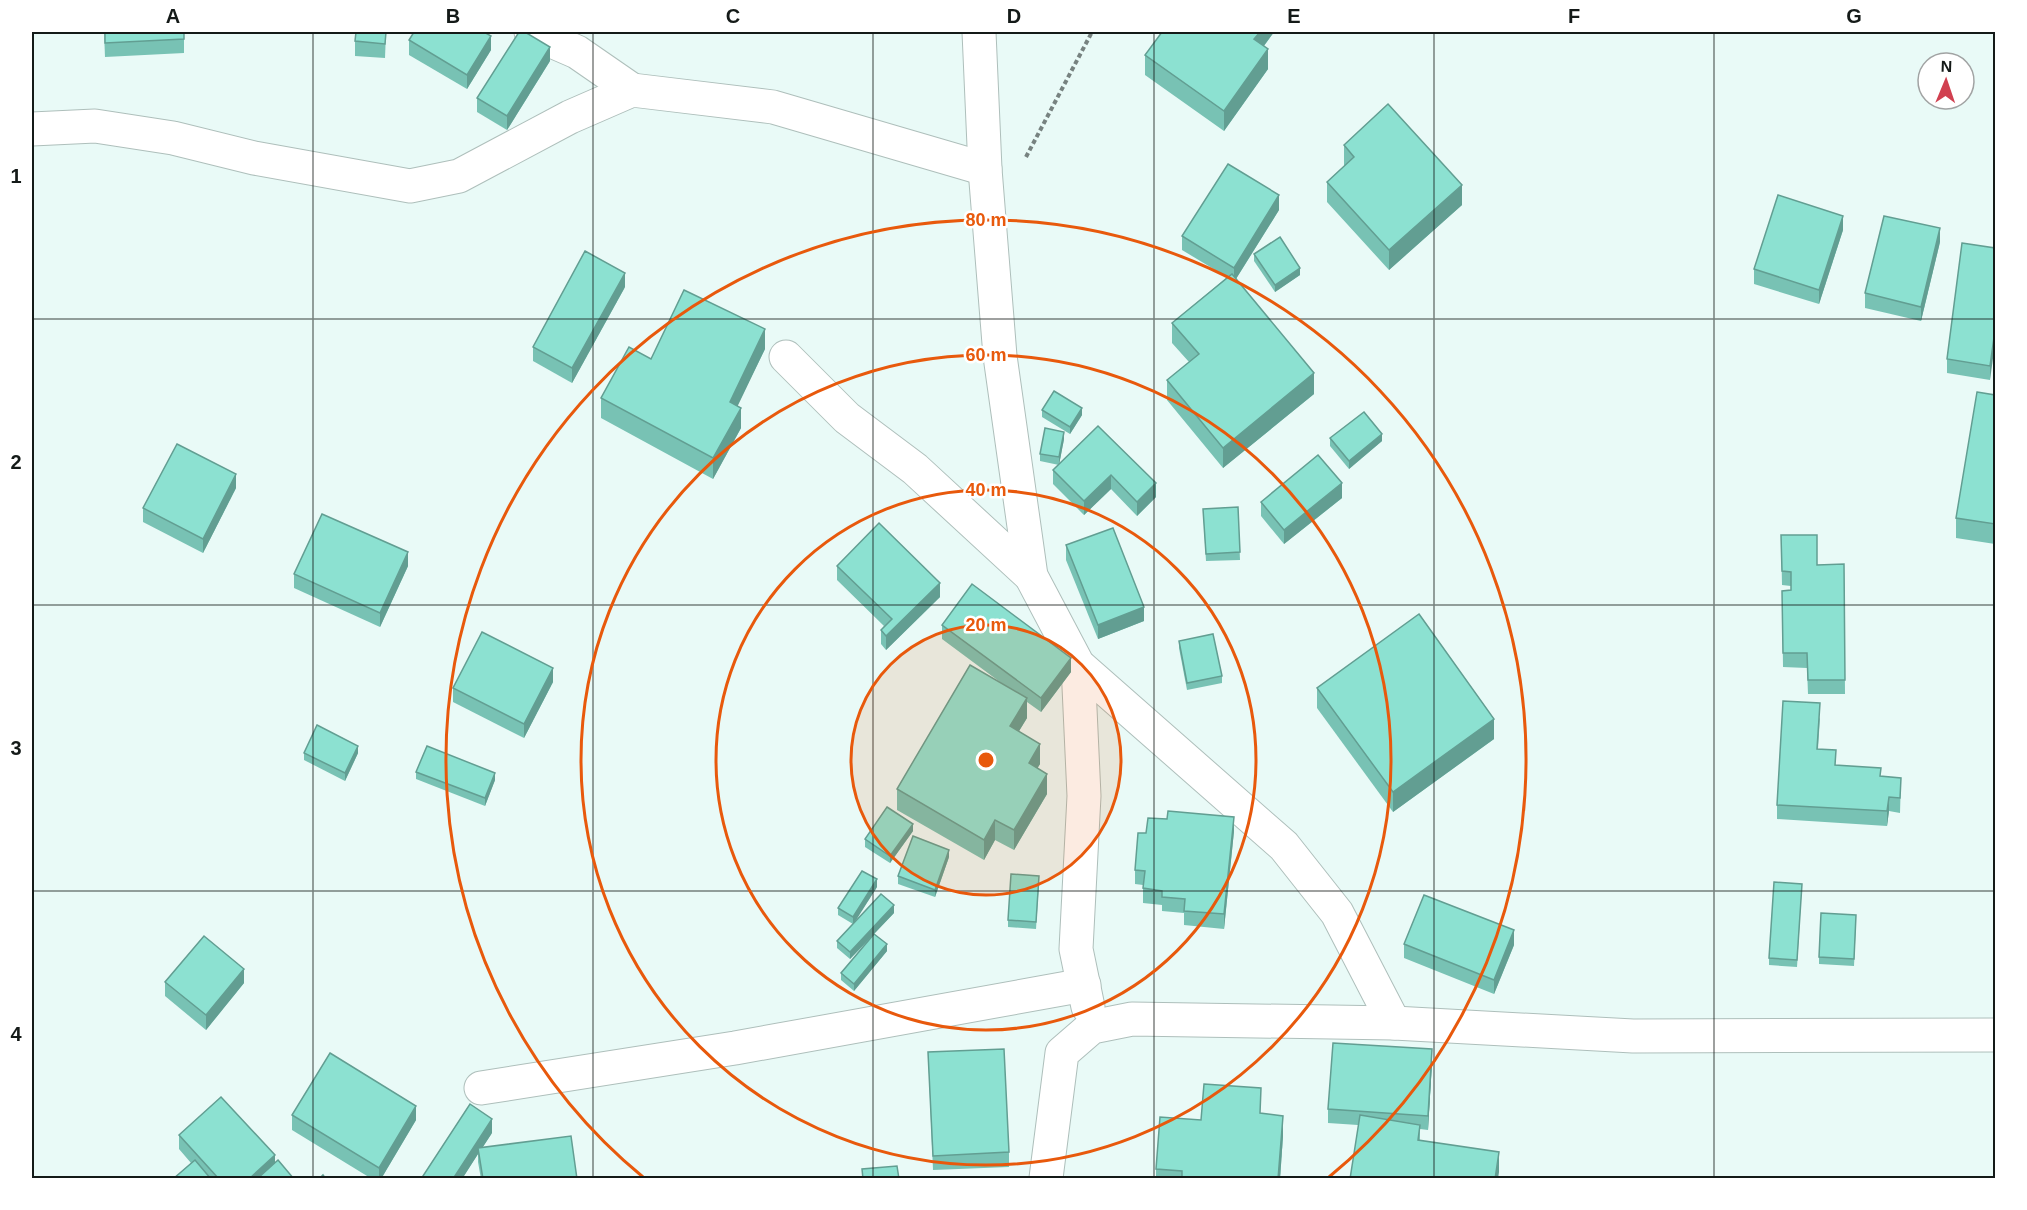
<svg xmlns="http://www.w3.org/2000/svg" width="2027" height="1210" font-family="Arial,sans-serif">
	<style>
		.lines { fill: none; stroke-linecap: round; stroke-linejoin: round }
		.street-casing { stroke: #aebfbb; stroke-width: 35 }
		.path { stroke: #778280; stroke-width: 4; stroke-dasharray: 4.5 3; stroke-linecap: butt }
		.street { stroke: #fff; stroke-width: 33 }
		.wall { fill: #78c2b4 }
		.shaded-wall { fill: #629e92 }
		.building { fill: #8ce1d1; stroke: #629e92; stroke-width: 1.5 }
		.grid { fill: none; stroke: #141a18; stroke-width: 1.5; stroke-opacity: 0.55 }
		.ring { fill: none; stroke: #e8590c; stroke-width: 3 }
		.centre { fill: #e8590c; stroke: #fff; stroke-width: 3 }
		.ring-label { font-size: 18px; text-anchor: middle; font-weight: bold; fill: #e8590c; stroke: #fff; stroke-width: 5; stroke-linejoin: round; paint-order: stroke }
		.neatline { fill: none; stroke: #141a18; stroke-width: 2 }
		.grid-label { font-size: 20px; text-anchor: middle; font-weight: bold; fill: #141a18 }
	</style>
	<rect width="100%" height="100%" fill="#e9faf7"/>
	<g class="lines">
		<defs>
			<g id="street">
				<polyline points="531,32 577,52 632,90"/>
				<polyline points="979,32 985,169 1000,356 1031,576 1078,665 1284,846 1337,913 1394,1023"/>
				<polyline points="32,129 95,126 173,138 254,158 410,186 459,176 570,117 632,90 773,107 985,169"/>
				<polyline points="786,357 847,418 915,469 1031,576"/>
				<polyline points="1078,665 1084,796 1076,949 1088,1007"/>
				<polyline points="481,1088 735,1048 1084,985"/>
				<polyline points="1046,1178 1062,1053 1092,1027 1132,1019 1394,1023 1633,1036 1996,1035"/>
			</g>
		</defs>
		<use href="#street" class="street-casing"/>
		<polyline class="path" points="1026,157 1092,32"/>
		<use href="#street" class="street"/>
	</g>
	<g class="wall">
		<polygon points="104,32 184,32 184,53 105,57"/>
		<polygon points="386,32 385,58 355,56 355,41"/>
		<polygon points="1274,32 1264,46 1268,69 1224,131 1145,75 1145,55"/>
		<polygon points="409,40 491,50 467,89 409,55"/>
		<polygon points="550,61 507,130 477,112 477,98"/>
		<polygon points="1344,145 1462,205 1389,270 1327,202 1327,182 1344,166"/>
		<polygon points="1279,210 1236,279 1314,394 1223,468 1167,400 1167,380 1189,362 1172,343 1172,323 1227,277 1182,250 1182,236"/>
		<polygon points="1843,230 1819,304 1754,284 1754,269"/>
		<polygon points="1940,242 1921,321 1865,308 1865,293"/>
		<polygon points="1995,248 1990,380 1947,373 1947,359"/>
		<polygon points="1254,254 1300,275 1275,292 1254,261"/>
		<polygon points="625,287 572,383 533,361 533,347"/>
		<polygon points="765,349 737,406 741,428 713,479 601,418 601,398 651,359"/>
		<polygon points="1995,395 1995,544 1956,538 1956,518"/>
		<polygon points="1042,410 1082,415 1070,434 1042,417"/>
		<polygon points="1098,426 1156,497 1137,516 1111,489 1084,515 1053,484 1053,470"/>
		<polygon points="1330,438 1382,441 1349,469 1330,446"/>
		<polygon points="1064,439 1059,465 1040,461 1040,454"/>
		<polygon points="236,488 203,553 143,522 143,508"/>
		<polygon points="1342,498 1284,544 1261,516 1261,502"/>
		<polygon points="1238,507 1240,560 1206,561 1203,509"/>
		<polygon points="1781,535 1817,565 1844,564 1845,694 1808,694 1807,668 1783,667 1782,591 1791,590 1791,586 1782,585"/>
		<polygon points="1066,545 1144,621 1098,639 1066,560"/>
		<polygon points="408,566 380,627 294,588 294,574"/>
		<polygon points="837,566 940,597 886,650 881,644 881,630 884,626 837,580"/>
		<polygon points="942,625 1071,672 1041,712 1027,702 1027,718 1019,731 1040,764 1037,768 1047,794 1014,850 995,840 984,860 897,810 897,789 1004,685 942,639"/>
		<polygon points="1179,641 1222,676 1222,683 1187,690 1179,648"/>
		<polygon points="553,682 524,738 453,702 453,688"/>
		<polygon points="1317,688 1494,739 1393,812 1317,708"/>
		<polygon points="1820,717 1818,749 1836,765 1881,776 1901,778 1900,813 1889,811 1887,826 1777,819 1777,805"/>
		<polygon points="304,753 358,753 345,781 304,760"/>
		<polygon points="416,772 495,780 485,806 416,779"/>
		<polygon points="913,831 890,863 865,847 865,839"/>
		<polygon points="1234,831 1224,929 1184,925 1184,913 1162,911 1162,905 1143,903 1143,885 1135,884 1135,870"/>
		<polygon points="949,857 935,897 898,884 898,876"/>
		<polygon points="1039,883 1036,929 1008,927 1008,920"/>
		<polygon points="1802,884 1797,967 1769,965 1769,958"/>
		<polygon points="877,887 854,922 894,913 874,934 887,951 854,991 841,980 841,973 870,939 850,959 837,948 837,941 853,924 838,915 838,908"/>
		<polygon points="1856,922 1854,966 1819,964 1819,957"/>
		<polygon points="1404,944 1514,945 1494,994 1404,958"/>
		<polygon points="165,982 244,983 206,1030 165,996"/>
		<polygon points="928,1052 1009,1152 1009,1167 933,1170"/>
		<polygon points="1432,1063 1428,1130 1420,1129 1420,1140 1499,1172 1358,1125 1328,1123 1328,1109"/>
		<polygon points="1261,1113 1283,1136 1280,1179 1156,1179 1156,1169 1201,1120"/>
		<polygon points="292,1115 416,1120 381,1179 372,1179 292,1130"/>
		<polygon points="492,1133 482,1148 577,1179 481,1179 478,1162 478,1154 462,1179 421,1179"/>
		<polygon points="179,1135 275,1164 294,1179 173,1179 191,1163 179,1149"/>
	</g>
	<g class="shaded-wall">
		<polygon points="1260,32 1274,32 1254,59 1254,39"/>
		<polygon points="491,36 491,50 467,89 467,75"/>
		<polygon points="550,47 550,61 507,130 507,116"/>
		<polygon points="1268,49 1268,69 1224,131 1224,111"/>
		<polygon points="1462,185 1462,205 1389,270 1389,250"/>
		<polygon points="1279,195 1279,210 1234,282 1234,268"/>
		<polygon points="1843,216 1843,230 1819,304 1819,290"/>
		<polygon points="1940,228 1940,242 1921,321 1921,307"/>
		<polygon points="1300,268 1300,275 1275,292 1275,285"/>
		<polygon points="625,273 625,287 572,383 572,368"/>
		<polygon points="765,329 765,349 730,422 730,402"/>
		<polygon points="1995,330 1995,344 1990,380 1990,366"/>
		<polygon points="1314,373 1314,394 1223,468 1223,448"/>
		<polygon points="741,408 741,428 713,479 713,458"/>
		<polygon points="1082,408 1082,415 1070,434 1070,427"/>
		<polygon points="1064,432 1064,439 1059,465 1059,457"/>
		<polygon points="1382,434 1382,441 1349,469 1349,461"/>
		<polygon points="236,474 236,488 203,553 203,539"/>
		<polygon points="1111,475 1111,489 1084,515 1084,501"/>
		<polygon points="1156,483 1156,497 1137,516 1137,502"/>
		<polygon points="1342,483 1342,498 1284,544 1284,530"/>
		<polygon points="408,552 408,566 380,627 380,613"/>
		<polygon points="940,583 940,597 886,650 886,636"/>
		<polygon points="1144,607 1144,621 1098,639 1098,625"/>
		<polygon points="1071,658 1071,672 1041,712 1041,698"/>
		<polygon points="553,668 553,682 524,738 524,724"/>
		<polygon points="1027,698 1027,718 1010,746 1010,726"/>
		<polygon points="1494,719 1494,739 1393,812 1393,792"/>
		<polygon points="1040,744 1040,764 1029,783 1029,763"/>
		<polygon points="358,746 358,753 345,781 345,773"/>
		<polygon points="495,773 495,780 485,806 485,798"/>
		<polygon points="1047,774 1047,794 1014,850 1014,830"/>
		<polygon points="1889,797 1889,811 1887,826 1887,811"/>
		<polygon points="1234,817 1234,831 1224,929 1224,914"/>
		<polygon points="995,820 995,840 984,860 984,840"/>
		<polygon points="913,824 913,831 890,863 890,856"/>
		<polygon points="949,850 949,857 935,897 935,890"/>
		<polygon points="877,879 877,887 853,925 853,917"/>
		<polygon points="894,905 894,913 850,959 850,952"/>
		<polygon points="1514,930 1514,945 1494,994 1494,980"/>
		<polygon points="887,944 887,951 854,991 854,984"/>
		<polygon points="244,969 244,983 206,1030 206,1015"/>
		<polygon points="1432,1049 1432,1063 1428,1130 1428,1116"/>
		<polygon points="416,1106 416,1120 381,1179 379,1179 379,1168"/>
		<polygon points="1283,1116 1283,1136 1280,1179 1278,1179"/>
		<polygon points="492,1119 492,1133 479,1153 478,1148 478,1154 462,1179 453,1179"/>
		<polygon points="1499,1152 1499,1172 1498,1179 1495,1179"/>
		<polygon points="275,1155 275,1169 264,1179 249,1179"/>
	</g>
	<g class="building">
		<polygon points="105,32 184,32 184,39 105,43"/>
		<polygon points="356,32 386,32 385,44 355,41"/>
		<polygon points="414,32 484,32 491,36 467,75 409,40"/>
		<polygon points="519,32 525,32 550,47 507,116 477,98"/>
		<polygon points="1162,32 1260,32 1254,39 1268,49 1224,111 1145,55"/>
		<polygon points="1388,104 1462,185 1389,250 1327,182 1354,157 1344,145"/>
		<polygon points="1228,164 1279,195 1234,268 1182,236"/>
		<polygon points="1778,195 1843,216 1819,290 1754,269"/>
		<polygon points="1884,216 1940,228 1921,307 1865,293"/>
		<polygon points="1280,237 1300,268 1275,285 1254,254"/>
		<polygon points="1962,243 1995,248 1995,330 1990,366 1947,359"/>
		<polygon points="585,251 625,273 572,368 533,347"/>
		<polygon points="1232,274 1314,373 1223,448 1167,380 1199,354 1172,323"/>
		<polygon points="684,290 765,329 730,402 741,408 713,458 601,398 629,347 651,359"/>
		<polygon points="1054,391 1082,408 1070,427 1042,410"/>
		<polygon points="1977,392 1995,395 1995,524 1956,518"/>
		<polygon points="1364,412 1382,434 1349,461 1330,438"/>
		<polygon points="1098,426 1156,483 1137,502 1111,475 1084,501 1053,470"/>
		<polygon points="1045,428 1064,432 1059,457 1040,454"/>
		<polygon points="177,444 236,474 203,539 143,508"/>
		<polygon points="1318,455 1342,483 1284,530 1261,502"/>
		<polygon points="1238,507 1240,552 1206,554 1203,509"/>
		<polygon points="322,514 408,552 380,613 294,574"/>
		<polygon points="879,523 940,583 886,636 881,630 892,619 837,566"/>
		<polygon points="1113,528 1144,607 1098,625 1066,545"/>
		<polygon points="1781,535 1817,535 1817,565 1844,564 1845,680 1808,680 1807,653 1783,653 1782,591 1791,590 1791,572 1782,571"/>
		<polygon points="972,584 1071,658 1041,698 942,625"/>
		<polygon points="1419,614 1494,719 1393,792 1317,688"/>
		<polygon points="482,632 553,668 524,724 453,688"/>
		<polygon points="1213,634 1222,676 1187,683 1179,641"/>
		<polygon points="970,665 1027,698 1010,726 1040,744 1029,763 1047,774 1014,830 995,820 984,840 897,789"/>
		<polygon points="1783,701 1820,703 1817,749 1836,750 1835,765 1881,768 1880,776 1901,778 1900,798 1889,797 1887,811 1777,805"/>
		<polygon points="317,725 358,746 345,773 304,753"/>
		<polygon points="427,746 495,773 485,798 416,772"/>
		<polygon points="887,807 913,824 890,856 865,839"/>
		<polygon points="1168,811 1234,817 1224,914 1184,911 1185,899 1162,897 1162,891 1143,888 1145,871 1135,870 1138,833 1146,833 1148,818 1167,819"/>
		<polygon points="913,836 949,850 935,890 898,876"/>
		<polygon points="862,871 877,879 853,917 838,908"/>
		<polygon points="1011,874 1039,876 1036,922 1008,920"/>
		<polygon points="1774,882 1802,884 1797,960 1769,958"/>
		<polygon points="881,894 894,905 850,952 837,941"/>
		<polygon points="1424,895 1514,930 1494,980 1404,944"/>
		<polygon points="1821,913 1856,915 1854,959 1819,957"/>
		<polygon points="874,934 887,944 854,984 841,973"/>
		<polygon points="204,936 244,969 206,1015 165,982"/>
		<polygon points="1333,1043 1432,1049 1428,1116 1328,1109"/>
		<polygon points="1004,1049 1009,1152 933,1156 928,1052"/>
		<polygon points="330,1053 416,1106 379,1168 292,1115"/>
		<polygon points="1204,1084 1261,1088 1260,1113 1283,1116 1278,1179 1182,1179 1182,1171 1156,1169 1160,1117 1201,1120"/>
		<polygon points="221,1097 275,1155 249,1179 219,1179 179,1135"/>
		<polygon points="470,1104 492,1119 453,1179 421,1179"/>
		<polygon points="1360,1115 1420,1125 1418,1140 1499,1152 1495,1179 1350,1179"/>
		<polygon points="571,1136 577,1179 483,1179 478,1148"/>
		<polygon points="195,1160 211,1179 173,1179"/>
		<polygon points="278,1160 294,1179 257,1179"/>
		<polygon points="897,1166 899,1179 863,1179 862,1169"/>
		<polygon points="323,1175 326,1179 319,1179"/>
	</g>
	<path class="grid" d="M313,32V1178M593,32V1178M873,32V1178M1154,32V1178M1434,32V1178M1714,32V1178M32,319H1996M32,605H1996M32,891H1996"/>
	<circle cx="986" cy="760" r="135" fill="#e8590c" fill-opacity=".12"/>
	<g class="ring">
		<circle cx="986" cy="760" r="135"/>
		<circle cx="986" cy="760" r="270"/>
		<circle cx="986" cy="760" r="405"/>
		<path d="M643 1177A540 540 0 1 1 1329 1177"/>
	</g>
	<circle cx="986" cy="760" r="9" class="centre"/>
	<g class="ring-label">
		<text x="986" y="226">80 m</text>
		<text x="986" y="361">60 m</text>
		<text x="986" y="496">40 m</text>
		<text x="986" y="631">20 m</text>
	</g>
	<rect width="2027" height="1210" fill="none" stroke="#ffffff" stroke-width="66"/>
	<g transform="translate(1946 81) rotate(2)"><circle r="28" fill="#ffffff" stroke="#a1a3a3" stroke-width="1.5"/>
	<path d="M0-4.5L10 22L0 15L-10 22Z" fill="#d14050"/>
	<text y="-9" font-size="16" font-weight="bold" text-anchor="middle" fill="#141a18">N</text>
	</g>
	<rect x="33" y="33" width="1961" height="1144" class="neatline"/>
	<g class="grid-label">
		<text x="173" y="23">A</text>
		<text x="453" y="23">B</text>
		<text x="733" y="23">C</text>
		<text x="1014" y="23">D</text>
		<text x="1294" y="23">E</text>
		<text x="1574" y="23">F</text>
		<text x="1854" y="23">G</text>
		<text x="16" y="183">1</text>
		<text x="16" y="469">2</text>
		<text x="16" y="755">3</text>
		<text x="16" y="1041">4</text>
	</g>
</svg>
